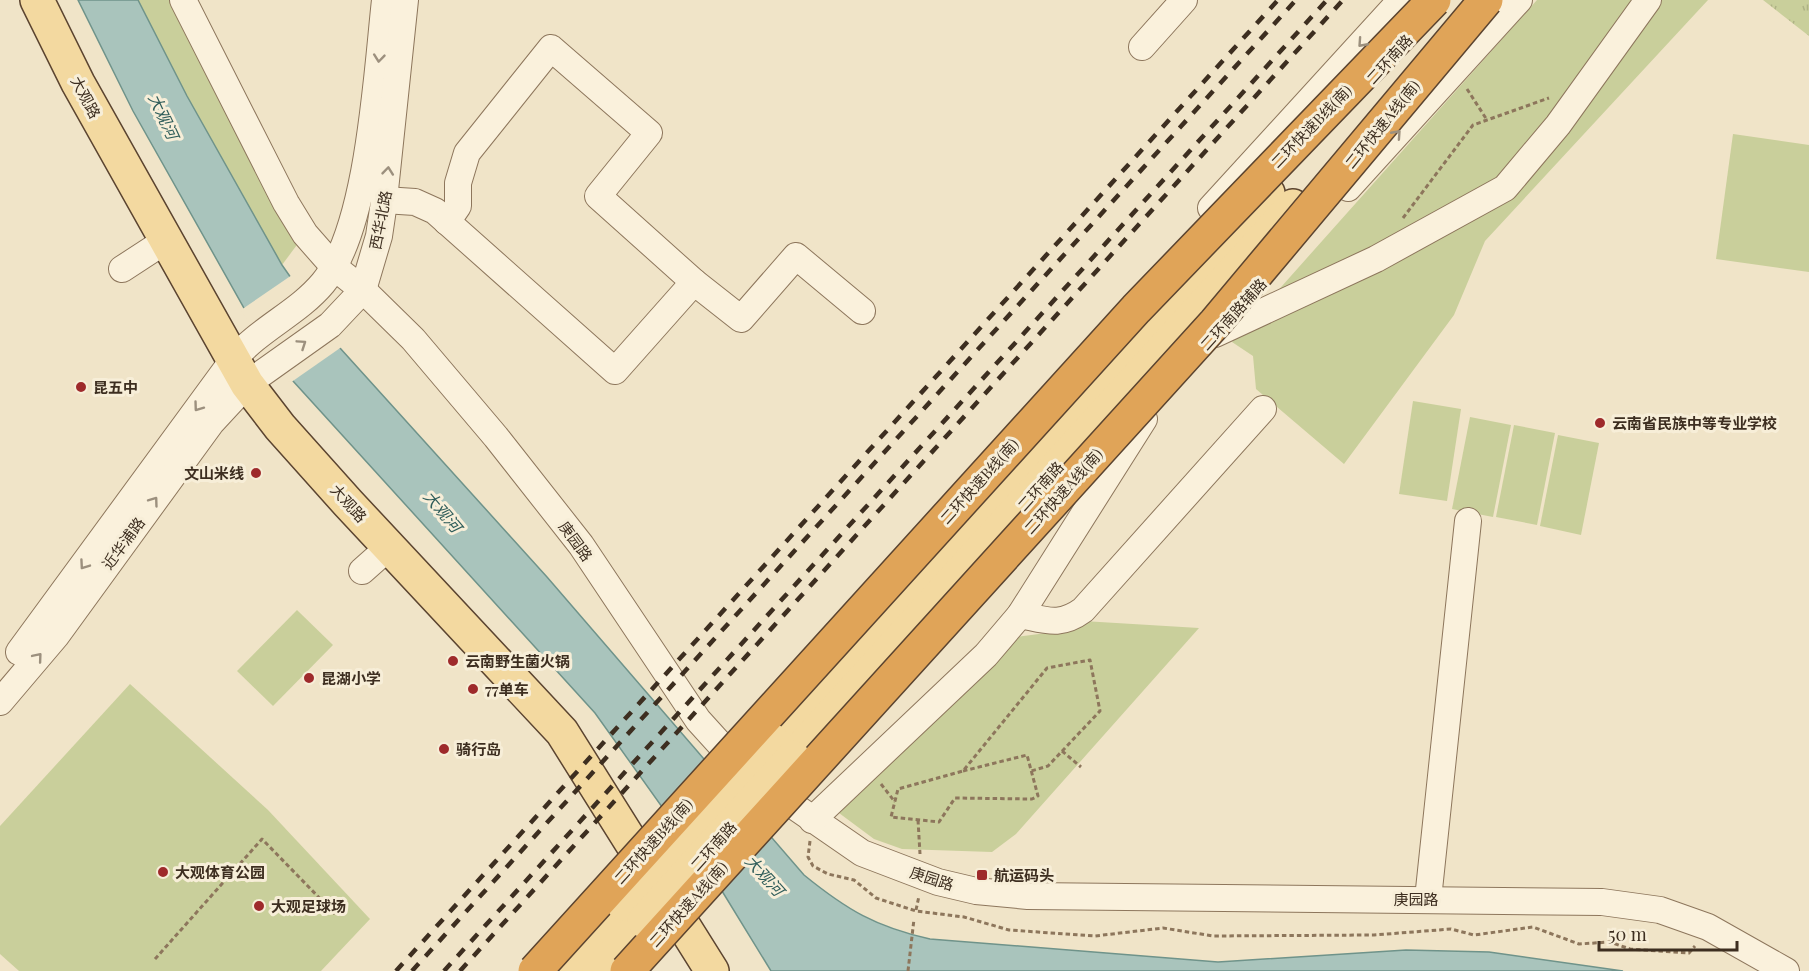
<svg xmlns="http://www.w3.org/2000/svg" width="1809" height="971" font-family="'Playfair Display','Noto Sans SC',serif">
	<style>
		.grass { fill: url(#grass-tufts) }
		.park { fill: #c9cf9b }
		.water { fill: #a9c4bc; stroke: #6f938a; stroke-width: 1.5 }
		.pier { fill: #f0e4c8 }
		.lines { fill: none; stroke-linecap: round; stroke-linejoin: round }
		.minor-casing { stroke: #8d765c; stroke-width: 28 }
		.major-casing { stroke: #5b4430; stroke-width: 36 }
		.path { stroke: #8d765c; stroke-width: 3; stroke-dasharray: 4.5 3; stroke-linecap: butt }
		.minor { stroke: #faf1dc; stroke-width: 26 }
		.major { stroke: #f3d9a0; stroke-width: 33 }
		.rail { stroke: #3d2e20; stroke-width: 4.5; stroke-dasharray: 10 10; stroke-linecap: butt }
		.major-bridge-casing { stroke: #5b4430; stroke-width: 36; stroke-linecap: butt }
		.highway-bridge-casing { stroke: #5b4430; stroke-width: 36; stroke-linecap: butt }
		.major-bridge { stroke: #f3d9a0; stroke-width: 33 }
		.highway-bridge { stroke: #e0a458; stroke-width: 33 }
		.oneway { stroke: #9c907e }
		.poi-dot { fill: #9e2a2b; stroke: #f7eed8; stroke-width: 2 }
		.labels { text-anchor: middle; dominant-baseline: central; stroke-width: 6; stroke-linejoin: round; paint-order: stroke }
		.street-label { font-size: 15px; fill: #3d2e20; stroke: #f7eed8 }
		.poi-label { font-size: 15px; font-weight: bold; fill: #3d2e20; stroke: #f7eed8; text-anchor: start }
		.water-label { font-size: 16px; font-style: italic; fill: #2f5d5a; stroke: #f7eed8 }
	</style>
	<defs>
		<pattern id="grass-tufts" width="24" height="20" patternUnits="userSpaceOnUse" patternTransform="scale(1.5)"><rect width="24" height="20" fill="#c9cf9b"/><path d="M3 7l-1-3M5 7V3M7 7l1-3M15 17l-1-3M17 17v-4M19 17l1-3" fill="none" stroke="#aeb285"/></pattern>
	</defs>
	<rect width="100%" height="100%" fill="#f0e4c8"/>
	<polygon class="grass" points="1763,0 1809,0 1809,36"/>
	<g class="park">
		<polygon points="138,0 193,0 305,234 282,265 187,96"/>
		<polygon points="1537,0 1708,0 1485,241 1454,315 1344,464 1256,389 1253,356 1232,342"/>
		<polygon points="1733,134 1809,145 1809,272 1716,259"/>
		<polygon points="1413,401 1461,409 1447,501 1399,494"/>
		<polygon points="1470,417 1511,425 1493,517 1452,509"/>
		<polygon points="1514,425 1555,433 1537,525 1496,517"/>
		<polygon points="1558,435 1599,443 1581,535 1540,526"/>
		<polygon points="297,610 333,645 273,706 237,671"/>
		<polygon points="1083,621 1199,628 1016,834 992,852 902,849 874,839 839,813 974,680 1009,638 1054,632"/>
		<polygon points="130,684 268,810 370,919 321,971 19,971 0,954 0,826"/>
	</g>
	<path class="water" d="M78,0H138L187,96L282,265L340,348L547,577L804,875C847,910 876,927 930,939L1218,962L1406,950L1489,952L1623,971H771L722,891L595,713L293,381L244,308L133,111Z"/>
	<polygon class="pier" points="292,275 343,346 290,383 241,310"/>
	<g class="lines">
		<defs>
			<g id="minor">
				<polyline points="183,0 286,203 305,234 334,267 363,290 413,339 496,437 581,545 698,720 746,773 862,853 938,882 976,891 1028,896 1602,902 1660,910 1708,927 1786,971"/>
				<polyline points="1142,47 1184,0"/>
				<polyline points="1348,188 1519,0"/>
				<polyline points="384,200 415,202 435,211 615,371 694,282 741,319 796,256 862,311"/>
				<polyline points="1211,208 1401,0"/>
				<polyline points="447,222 458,206 458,183 467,153 551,48 649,133 598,196 694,282"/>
				<polyline points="122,269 165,241"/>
				<polyline points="1215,334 1376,259 1505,188 1558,125 1648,0"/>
				<polyline points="362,571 389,547"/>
				<path d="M1020,615C1046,620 1060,627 1083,610L1263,409"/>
				<path d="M19,652L233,360C259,329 298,313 323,283C369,228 377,72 385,0"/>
				<polyline points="0,702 56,636 211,423 247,384 330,325 363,290 379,236 383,209 405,0"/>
				<polyline points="812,820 986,655 1020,615 1144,419"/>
				<polyline points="1428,899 1468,521"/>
			</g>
			<g id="major">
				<polyline points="37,0 78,83 247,384 280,427 348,503 562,732 712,971"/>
				<polyline points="772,740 1268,193"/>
				<polyline points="793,757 1293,206"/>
				<polyline points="563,971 623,904"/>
				<polyline points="599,971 644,921"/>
			</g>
		</defs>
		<use href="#minor" class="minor-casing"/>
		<use href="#major" class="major-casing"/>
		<g class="path">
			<polyline points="1467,89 1487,120"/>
			<polyline points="1403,218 1473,125 1549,98"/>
			<polyline points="1062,751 1081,767"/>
			<polyline points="963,771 1027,755 1038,796 1032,799 955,798 939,822 891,817 898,789 963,771 1047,668 1090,660 1100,711 1048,766 1031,771"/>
			<polyline points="881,784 895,802"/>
			<polyline points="918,820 920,854"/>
			<polyline points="810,841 808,857 813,866 828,874 854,880 876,898 916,911 964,917 1009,930 1095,936 1163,928 1213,936 1374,935 1451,929 1474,935 1533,927 1579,944 1610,942 1630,949 1689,953 1695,946"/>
			<polyline points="916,910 919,896"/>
			<polyline points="155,959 262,839 335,914"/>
			<polyline points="908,971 914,919"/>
		</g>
		<use href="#minor" class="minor"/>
		<use href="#major" class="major"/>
		<g class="rail">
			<polyline points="396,971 1278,0"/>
			<polyline points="412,971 1296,0"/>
			<polyline points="444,971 1327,0"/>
			<polyline points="460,971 1343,0"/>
		</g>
		<defs>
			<g id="major-bridge">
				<polyline points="623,904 772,740"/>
				<polyline points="644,921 793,757"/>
			</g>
			<g id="highway-bridge">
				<polyline points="535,971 1136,309 1434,0"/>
				<polyline points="627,971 1215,323 1486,0"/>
			</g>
		</defs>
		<use href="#major-bridge" class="major-bridge-casing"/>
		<use href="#highway-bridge" class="highway-bridge-casing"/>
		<use href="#major-bridge" class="major-bridge"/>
		<use href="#highway-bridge" class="highway-bridge"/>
	</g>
	<defs><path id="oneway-chevron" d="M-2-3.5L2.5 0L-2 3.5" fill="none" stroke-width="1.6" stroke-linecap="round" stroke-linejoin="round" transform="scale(1.5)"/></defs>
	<g class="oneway">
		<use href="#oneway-chevron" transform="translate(1362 43) rotate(132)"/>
		<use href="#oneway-chevron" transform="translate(379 58) rotate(96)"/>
		<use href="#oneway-chevron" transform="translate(1397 134) rotate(-48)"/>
		<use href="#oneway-chevron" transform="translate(388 171) rotate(-84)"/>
		<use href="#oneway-chevron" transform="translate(302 344) rotate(-34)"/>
		<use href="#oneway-chevron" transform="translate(198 407) rotate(126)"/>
		<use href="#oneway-chevron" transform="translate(154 501) rotate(-54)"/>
		<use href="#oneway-chevron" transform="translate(84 565) rotate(125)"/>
		<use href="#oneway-chevron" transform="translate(38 657) rotate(-50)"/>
	</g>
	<g class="poi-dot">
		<circle cx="81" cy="387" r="6"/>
		<circle cx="1600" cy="423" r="6"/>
		<circle cx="256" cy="473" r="6"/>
		<circle cx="453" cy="661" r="6"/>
		<circle cx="309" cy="678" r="6"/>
		<circle cx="473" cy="689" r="6"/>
		<circle cx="444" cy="749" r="6"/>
		<circle cx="163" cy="872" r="6"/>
		<rect x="976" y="869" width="12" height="12" rx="3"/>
		<circle cx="259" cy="906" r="6"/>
	</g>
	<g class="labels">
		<g class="street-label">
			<text transform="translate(1389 59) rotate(-48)">二环南路</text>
			<text transform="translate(86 97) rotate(62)">大观路</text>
			<text transform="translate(1382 124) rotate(-51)">二环快速A线(南)</text>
			<text transform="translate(1311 126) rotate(-46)">二环快速B线(南)</text>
			<text transform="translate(380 220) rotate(-79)">西华北路</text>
			<text transform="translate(1233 314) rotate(-48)">二环南路辅路</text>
			<text transform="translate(979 481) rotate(-48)">二环快速B线(南)</text>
			<text transform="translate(1040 486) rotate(-48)">二环南路</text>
			<text transform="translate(1063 491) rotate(-48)">二环快速A线(南)</text>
			<text transform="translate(349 503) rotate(48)">大观路</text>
			<text transform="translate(576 541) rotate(54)">庚园路</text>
			<text transform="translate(123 543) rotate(-54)">近华浦路</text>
			<text transform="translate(653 841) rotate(-48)">二环快速B线(南)</text>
			<text transform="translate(713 846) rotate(-48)">二环南路</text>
			<text transform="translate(932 878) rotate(18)">庚园路</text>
			<text x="1416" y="899">庚园路</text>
			<text transform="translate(688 904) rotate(-48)">二环快速A线(南)</text>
		</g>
		<g class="poi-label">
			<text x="93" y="387">昆五中</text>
			<text x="1612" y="423">云南省民族中等专业学校</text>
			<text x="244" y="473" text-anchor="end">文山米线</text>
			<text x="465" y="661">云南野生菌火锅</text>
			<text x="321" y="678">昆湖小学</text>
			<text x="485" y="689">77单车</text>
			<text x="456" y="749">骑行岛</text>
			<text x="175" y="872">大观体育公园</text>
			<text x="994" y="875">航运码头</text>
			<text x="271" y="906">大观足球场</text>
		</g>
		<g class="water-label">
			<text transform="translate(164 116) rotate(65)">大观河</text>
			<text transform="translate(443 511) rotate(50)">大观河</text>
			<text transform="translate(765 875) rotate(48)">大观河</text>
		</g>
	</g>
	<path d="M1599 941v9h138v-9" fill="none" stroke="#3d2e20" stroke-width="3"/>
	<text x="1608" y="941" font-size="18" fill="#3d2e20" stroke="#f7eed8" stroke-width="4.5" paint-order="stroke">50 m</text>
</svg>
